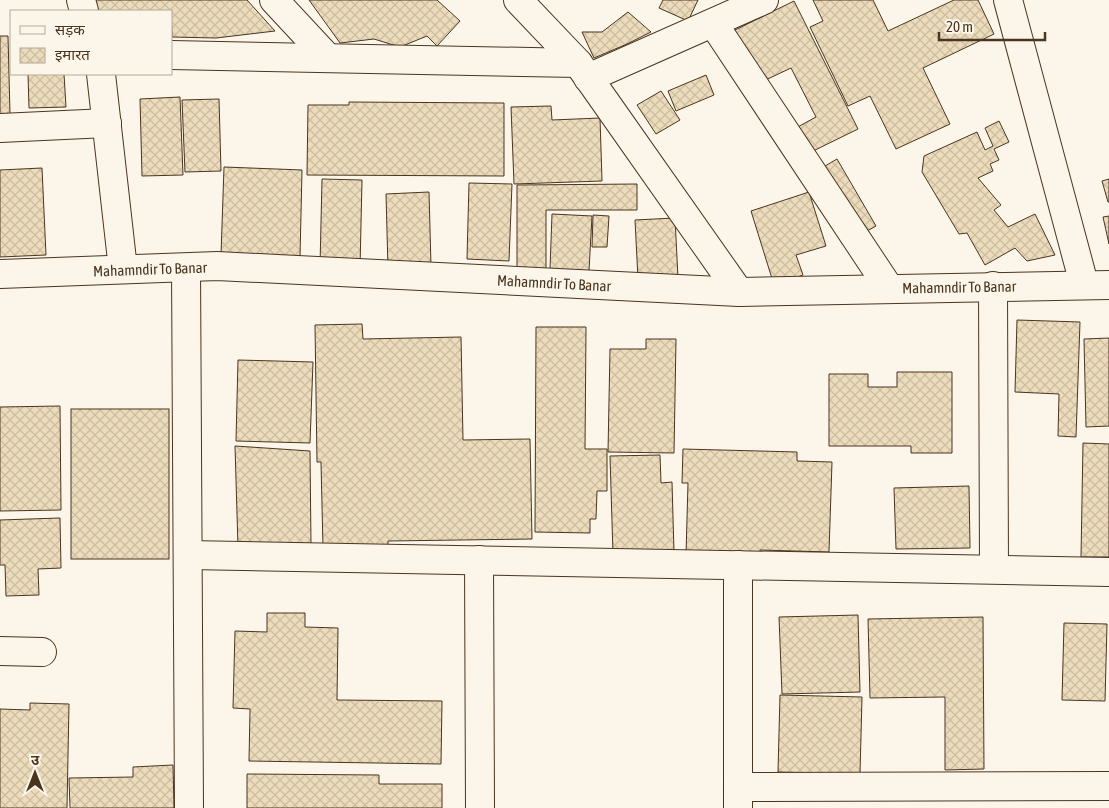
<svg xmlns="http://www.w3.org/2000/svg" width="1109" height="808" font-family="'Asap Condensed','Noto Sans Devanagari',sans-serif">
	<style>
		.building { fill: url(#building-cross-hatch); stroke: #4a3520 }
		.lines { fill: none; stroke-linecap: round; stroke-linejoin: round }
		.street-casing { stroke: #4a3520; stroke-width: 30 }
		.street { stroke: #fbf6e9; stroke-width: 28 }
		.labels { text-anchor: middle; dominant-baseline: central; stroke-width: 4; stroke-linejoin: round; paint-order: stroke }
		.street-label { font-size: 15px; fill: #4a3520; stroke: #fbf6e9 }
	</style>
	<defs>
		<pattern id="building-cross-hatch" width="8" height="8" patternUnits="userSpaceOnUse" patternTransform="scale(1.25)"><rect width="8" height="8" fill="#ecdcbc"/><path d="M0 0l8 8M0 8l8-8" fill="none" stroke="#ccbda1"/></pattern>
	</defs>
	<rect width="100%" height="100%" fill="#fbf6e9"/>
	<g class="building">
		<polygon points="90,0 247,0 275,31 216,38 172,37 171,11 99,11 88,2"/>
		<polygon points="309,0 437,0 460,21 437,46 427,36 400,47 374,39 340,43"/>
		<polygon points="663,0 698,0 688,21 659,8"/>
		<polygon points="813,0 873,0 888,31 954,0 978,0 994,34 923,68 950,124 896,149 870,96 848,106 810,27 823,21"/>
		<polygon points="794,1 858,129 807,154 794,129 816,117 791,68 757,84 731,32"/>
		<polygon points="628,12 651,32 627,44 594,58 582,32 602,32"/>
		<polygon points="0,36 8,36 10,114 0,115"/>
		<polygon points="28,74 64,74 66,107 29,108"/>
		<polygon points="706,75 714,95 676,111 668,91"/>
		<polygon points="661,91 680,120 656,134 637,105"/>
		<polygon points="180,97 183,175 142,176 140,99"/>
		<polygon points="219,99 221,171 185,172 182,100"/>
		<polygon points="349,102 504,103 504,176 307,175 308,105 349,105"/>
		<polygon points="551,106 552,120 600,118 602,181 514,184 511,107"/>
		<polygon points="999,121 1009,142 994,149 999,160 990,164 993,171 978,178 1001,205 994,210 1008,227 1035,214 1055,255 1027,261 1015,248 985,265 967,233 959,234 922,172 924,156 977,132 985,150 993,146 985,128"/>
		<polygon points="837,159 876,226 860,235 820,169"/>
		<polygon points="224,167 302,170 300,257 221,255"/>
		<polygon points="42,168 46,255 0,257 0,170"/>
		<polygon points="322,179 362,180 360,268 320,267"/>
		<polygon points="1109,179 1109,202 1108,202 1102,181"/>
		<polygon points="469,183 512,184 509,261 467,259"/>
		<polygon points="637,184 637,210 546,210 546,272 517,272 517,185"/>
		<polygon points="429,192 431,266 388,268 386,194"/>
		<polygon points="809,192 826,246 796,255 803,275 774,285 751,211"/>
		<polygon points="552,214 592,216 589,271 550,269"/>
		<polygon points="593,215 609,216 607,247 592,247"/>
		<polygon points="1109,216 1109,244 1103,217"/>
		<polygon points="675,218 678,278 638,279 635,220"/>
		<polygon points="1017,320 1080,322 1076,437 1058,436 1059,394 1015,392"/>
		<polygon points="362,324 363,339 461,337 463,440 530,439 532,539 388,541 388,547 323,548 321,462 317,462 315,325"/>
		<polygon points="536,327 586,327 585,449 607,449 607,491 597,491 596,519 590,519 590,533 535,532"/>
		<polygon points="1109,338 1109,426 1086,427 1084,339"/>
		<polygon points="646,339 676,339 674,453 608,452 610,349 646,349"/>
		<polygon points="238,360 313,362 310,443 236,441"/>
		<polygon points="897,372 952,372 952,453 911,453 911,446 829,446 829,374 868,374 868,387 897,387"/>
		<polygon points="60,406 61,510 0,511 0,407"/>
		<rect x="71" y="409" width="98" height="150"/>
		<polygon points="1083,443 1109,444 1109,557 1081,557"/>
		<polygon points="235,446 310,451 311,545 238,547"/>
		<polygon points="683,449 797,452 797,461 832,462 829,552 760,550 760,556 686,555 688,483 682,483"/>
		<polygon points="660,455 661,483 672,482 674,552 613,554 610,456"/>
		<polygon points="969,486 970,548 896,549 894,488"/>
		<polygon points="60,518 61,568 38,569 39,595 6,596 5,565 0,565 0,520"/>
		<polygon points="267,613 305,613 305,627 338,628 337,700 442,701 441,764 249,761 250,709 233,708 235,631 267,632"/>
		<polygon points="858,615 860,692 782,694 779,617"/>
		<polygon points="983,617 984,769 945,770 945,697 870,698 868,619"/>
		<polygon points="1064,623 1107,624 1105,701 1062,700"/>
		<polygon points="780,695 862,697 860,774 778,772"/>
		<polygon points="30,703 69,704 67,808 0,808 0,709 30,710"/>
		<polygon points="173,765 174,808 70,808 69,778 133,777 133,767"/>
		<polygon points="247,774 379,775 379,784 442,784 442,808 247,808"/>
	</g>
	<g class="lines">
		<defs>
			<g id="street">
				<polyline points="81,0 84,11"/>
				<polyline points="274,0 328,58"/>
				<polyline points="518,0 578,63 739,292"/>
				<polyline points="1008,0 1084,284"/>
				<polyline points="713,23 889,288"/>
				<polyline points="171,55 578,63"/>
				<polyline points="101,74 123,269"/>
				<polyline points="588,78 764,0"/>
				<polyline points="0,128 107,123"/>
				<polyline points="186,268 189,808"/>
				<polyline points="0,274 217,266 739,292 1109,285"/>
				<polyline points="993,286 994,569"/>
				<polyline points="188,555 1109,572"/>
				<polyline points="479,560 480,808"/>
				<polyline points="738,565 738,808"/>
				<polyline points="0,651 42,652"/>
				<polyline points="738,787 1109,786"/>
			</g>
		</defs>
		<use href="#street" class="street-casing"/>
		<use href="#street" class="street"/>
	</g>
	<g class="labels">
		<g class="street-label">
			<text transform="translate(150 269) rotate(-2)">Mahamndir To Banar</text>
			<text transform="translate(554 283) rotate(3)">Mahamndir To Banar</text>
			<text transform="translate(959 287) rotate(-1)">Mahamndir To Banar</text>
		</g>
	</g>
	<rect x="10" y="10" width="162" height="65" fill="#fbf6e9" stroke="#b4a999"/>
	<rect x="20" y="26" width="25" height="8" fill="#fbf6e9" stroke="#b4a999"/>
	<text x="55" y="35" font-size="15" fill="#4a3520">सड़क</text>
	<rect x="20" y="48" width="25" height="15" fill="url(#building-cross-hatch)" stroke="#b4a999"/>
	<text x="55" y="60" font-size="15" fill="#4a3520">इमारत</text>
	<g transform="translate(35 773)" stroke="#fbf6e9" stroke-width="4" paint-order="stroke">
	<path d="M0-4L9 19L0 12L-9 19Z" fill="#4a3520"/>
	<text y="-8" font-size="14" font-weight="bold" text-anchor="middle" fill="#4a3520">उ</text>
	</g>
	<path d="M939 32v8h106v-8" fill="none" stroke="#4a3520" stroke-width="2.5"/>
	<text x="946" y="32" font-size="15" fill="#4a3520" stroke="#fbf6e9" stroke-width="4" paint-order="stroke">20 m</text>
</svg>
